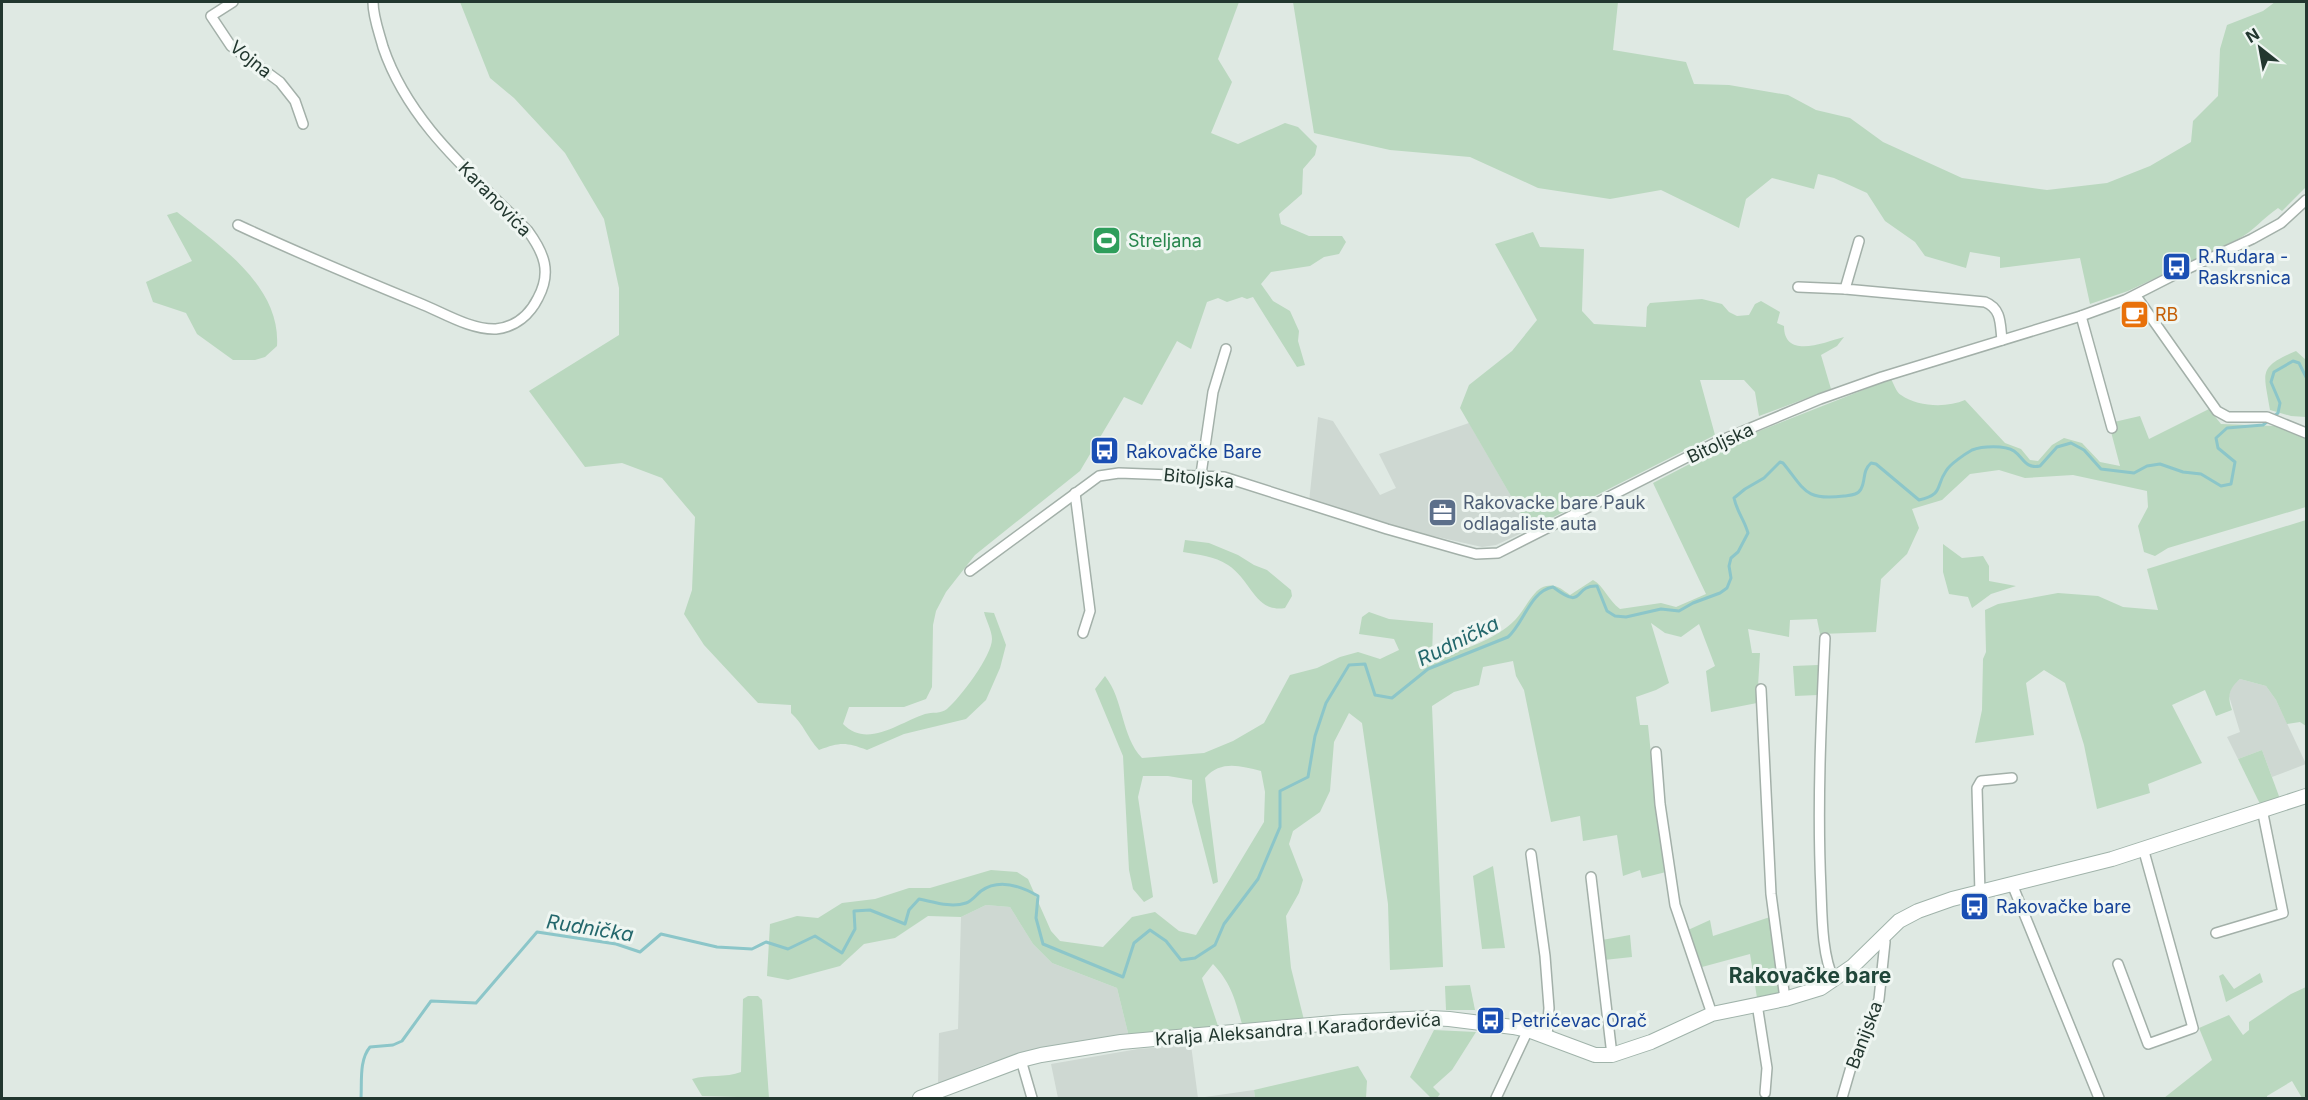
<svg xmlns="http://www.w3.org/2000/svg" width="2308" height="1100" font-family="Inter,sans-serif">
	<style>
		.built { fill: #ced8d2 }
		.green { fill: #bad8bf }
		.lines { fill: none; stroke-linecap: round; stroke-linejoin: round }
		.stream { stroke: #8cc6c9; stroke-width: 3 }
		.street-casing { stroke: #a3b0a9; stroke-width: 12 }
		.secondary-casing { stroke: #a0b3aa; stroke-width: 16 }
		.street { stroke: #fff; stroke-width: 9 }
		.secondary { stroke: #fff; stroke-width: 14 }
		.labels { text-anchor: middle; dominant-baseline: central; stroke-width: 6; stroke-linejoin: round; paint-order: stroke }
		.street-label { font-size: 18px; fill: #22372f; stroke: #eff6f2 }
		.leisure-label { font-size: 18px; fill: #27864d; stroke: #eff6f2; text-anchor: start }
		.transit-label { font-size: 18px; fill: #164399; stroke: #eff6f2; text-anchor: start }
		.food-label { font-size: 18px; fill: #c56008; stroke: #eff6f2; text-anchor: start }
		.service-label { font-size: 18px; fill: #4e5e75; stroke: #eff6f2; text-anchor: start }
		.water-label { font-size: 20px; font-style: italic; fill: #23676c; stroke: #eff6f2 }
		.quarter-label { font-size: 21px; font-weight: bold; fill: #204639; stroke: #eff6f2 }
	</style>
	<rect width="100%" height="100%" fill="#dfe9e3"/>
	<g class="built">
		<polygon points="1318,417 1333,421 1380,495 1396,488 1379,454 1469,423 1530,529 1496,545 1482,547 1398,528 1309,502"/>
		<polygon points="2240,679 2266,686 2276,700 2306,764 2272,777 2262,750 2238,759 2227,737 2240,732 2229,696 2232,685"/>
		<polygon points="986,905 1010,907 1033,944 1052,963 1117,988 1129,1037 1029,1054 986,1064 938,1084 939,1033 958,1029 961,917"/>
		<polygon points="1191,1045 1198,1098 1254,1090 1255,1098 1058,1098 1051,1064 1138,1049"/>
	</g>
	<g class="green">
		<path d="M460,2H1239L1218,59L1232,82L1211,133L1238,144L1285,123L1298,127L1317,146L1315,155L1303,169L1302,194L1279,214L1281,224L1309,236H1342L1346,242L1339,254L1324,257L1310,266L1271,272L1261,284L1273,301L1290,311L1299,331L1298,341L1305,365L1297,367L1253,297L1247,299L1242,297L1227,302L1218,298L1207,302L1191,349L1177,341L1142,405L1124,397L1080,471L975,555L946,592L936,611L933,625L932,687L926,699L904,707H849L843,724C867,749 900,722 925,714C932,712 941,714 947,709C960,698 992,656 992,639C992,631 986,620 984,612L994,613L1006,645L1000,668L986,700L966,719L904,734L867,750C846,742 840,742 819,750C807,737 804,725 791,713V705L758,703L704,645L684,614L692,590L695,517L662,478L622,463L585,467L529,391L619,335V288L604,219L565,153L514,98L490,78Z"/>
		<path d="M1293,2H1618L1613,50L1686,62L1694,84L1729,85L1788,95L1816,110L1850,118L1883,142L1962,178L2047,190L2107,183L2150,166L2191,142L2193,121L2218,96L2220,49L2227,25L2263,11L2275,2H2306V187L2282,211L2278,208C2263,218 2254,231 2238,239L2128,291L2090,304L2080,258L2000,268V257L1970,252L1966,268L1925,256L1915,242L1885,221L1867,193L1834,178L1818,174L1814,189L1772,178L1746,199L1739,228L1661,190L1610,199L1538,188L1470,157L1390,150L1314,133Z"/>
		<path d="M177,212C219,245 281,286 277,346L265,357L255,360H233L197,334L186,313L153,302L146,282L192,261L167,215Z"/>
		<path d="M1533,232L1540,247L1584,249L1582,311L1594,324L1646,327L1647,307L1650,303L1702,299L1722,304L1729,312L1737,316L1749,315L1755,304L1761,301L1780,312L1777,323L1784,326C1784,360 1825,342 1844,337L1837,346L1821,355L1831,389L1759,416L1755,392L1744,380H1700L1715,435L1530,529L1460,408L1469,385L1512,351L1537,320L1495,244Z"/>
		<path d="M2296,351L2306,360V417L2291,416L2270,410C2264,372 2257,368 2296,351Z"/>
		<path d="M1891,379C1894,384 1896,392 1901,395C1918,407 1947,408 1965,400L2005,443L2021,449L2030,460L2038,461L2052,445L2064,438L2082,443L2100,462L2120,466L2110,428L2114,422L2140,416L2149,439L2209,409L2221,424L2276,426L2306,439V507L2168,548L2155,556L2144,552L2138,526L2148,507L2147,491L2073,475L2025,478L1999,470L1970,474L1942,500L1912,509L1919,528L1907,554L1881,579L1876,632L1820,634L1817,619L1790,620L1789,637L1748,629L1752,653H1760L1757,703L1711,712L1706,671L1715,666L1699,624L1681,637L1665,633L1651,623L1669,683L1656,690L1636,697L1640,725H1648L1656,803L1666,872L1642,878L1640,870L1623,876L1617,835L1583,841L1580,816L1551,822L1524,690L1516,676L1513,661L1483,667L1479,685L1454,692L1432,706L1443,967L1390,970L1388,904L1362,723L1349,713L1334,742L1330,791L1320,812L1293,831L1289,844L1303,880L1299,893L1286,916L1291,968L1304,1020L1242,1024C1235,999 1231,983 1213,964L1202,978L1218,1026L1129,1037L1117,988L1052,963L1033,944L1010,907L986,905L961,917L928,916L895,938L864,944L840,966L788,980L767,976L770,924L797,916L818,918L842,903L875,899L909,888H930L991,870L1017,872L1028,879L1051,931L1060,941L1103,947L1132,917L1155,912L1179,931L1196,935L1264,822L1265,792L1261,771C1240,766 1221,760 1205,778L1218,882L1213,884L1192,802V780L1168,776H1143L1138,797L1153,897L1144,902L1133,889L1129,870L1123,756L1095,689L1105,676C1124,700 1121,736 1142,758L1204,753L1233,741L1264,723L1290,675L1317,668L1340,657L1358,652L1380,659L1399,650L1394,639L1359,634L1362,617L1369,612L1389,619L1433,623L1432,658C1460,652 1495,640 1515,620C1523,612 1532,593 1541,588C1554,582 1560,588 1570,595L1593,580C1604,586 1608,600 1620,609L1661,603L1676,607L1706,594L1653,483L1734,441Z"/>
		<path d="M2306,520V726L2300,722L2287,724L2276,700L2266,686L2240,679C2229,688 2227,697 2232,710L2216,716L2205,690L2172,705L2202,763L2148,784L2150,793L2097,809L2084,745L2065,683L2044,670L2026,683L2034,735L1975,743L1982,710L1983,659L1986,652L1985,610L1998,604L2058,593L2098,596L2123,607L2158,610L2147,569Z"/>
		<path d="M1185,540L1209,543L1238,555L1254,565L1267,570L1291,590L1292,596L1285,608C1255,613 1252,581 1228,565C1214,556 1199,555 1183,552Z"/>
		<polygon points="1943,544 1962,558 1983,556 1989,566 1989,581 2016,586 1991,594 1972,608 1968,597 1949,594 1943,572"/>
		<polygon points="1818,665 1818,695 1795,696 1793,666"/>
		<polygon points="2262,750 2280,799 2261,806 2238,759"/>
		<polygon points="1493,866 1505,948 1482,949 1473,876"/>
		<polygon points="1770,917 1780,995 1757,998 1750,954 1702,967 1688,930 1710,920 1713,936"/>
		<polygon points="1630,935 1632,957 1604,960 1602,940"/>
		<polygon points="2260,973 2263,982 2226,1002 2219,976 2223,974 2234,989"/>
		<polygon points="1470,985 1475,1010 1446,1010 1445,986"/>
		<polygon points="2306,987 2306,1098 2302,1098 2292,1081 2267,1096 2267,1098 2164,1098 2212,1060 2199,1028 2229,1015 2243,1035 2249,1030 2249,1022 2291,994"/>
		<path d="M748,996H758L762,1000L769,1098L702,1096L692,1079C708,1074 726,1078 741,1072L743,999Z"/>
		<polygon points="1434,1030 1476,1032 1452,1070 1433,1087 1440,1094 1437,1098 1431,1098 1410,1077"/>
		<polygon points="1358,1066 1367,1081 1366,1098 1255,1098 1254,1090"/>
	</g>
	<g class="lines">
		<path class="stream" d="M361,1098C362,1082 359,1060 370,1047L393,1045L402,1041L431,1001L476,1003L537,932L616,944L640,952L661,934L717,947L752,949L766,942L788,949L815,936L842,953L855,929L854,911L870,910L905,924L909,910L919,899C934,902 951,908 966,903C972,901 976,895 981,891C999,878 1021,886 1038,896L1036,918L1043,944L1123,977L1134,943L1150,930L1166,941L1181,960L1195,958L1215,945L1224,924L1258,879L1280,827V791L1308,777L1315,736L1326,703L1349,665L1365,664L1375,695L1392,698L1428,669L1508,637C1524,623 1530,591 1553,587C1586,612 1572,585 1597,586L1607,611L1615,616L1626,617L1661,609L1679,611L1693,603L1720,593L1727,588L1731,578L1729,566L1731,558L1738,552L1748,533C1744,519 1737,512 1734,498L1745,489L1764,478L1780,462L1783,463C1805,490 1805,501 1844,496C1851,495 1858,495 1861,489C1866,480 1862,471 1871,463L1876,464L1919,500C1944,494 1935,487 1946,471C1950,464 1965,454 1972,450C1982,446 2005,445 2014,451C2024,458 2025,469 2040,466L2057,447L2071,443L2084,450L2101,469L2134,473L2147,466L2160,464L2183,472L2201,474L2221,486L2231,484L2235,462L2218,448L2216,438L2227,428L2263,425L2278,413L2280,403L2271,382L2274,372L2293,361L2299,363L2306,377"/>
		<defs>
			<g id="street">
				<polyline points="233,2 211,16 231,46 280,82 295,101 303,124"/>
				<path d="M238,225C298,253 358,278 419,303C442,312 470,330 496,329C516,327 530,314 538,298C552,272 544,253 528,231C473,175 409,124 383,47C379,32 373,17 373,2"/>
				<path d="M1859,241L1845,289L1985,302C2002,309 2000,324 2002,340"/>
				<polyline points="1798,287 1845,289"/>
				<polyline points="2136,296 2217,411 2228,417 2267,417 2306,433"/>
				<polyline points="2081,316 2112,428"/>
				<polyline points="1201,474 1213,392 1226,349"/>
				<polyline points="1075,493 1090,611 1083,633"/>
				<polyline points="970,571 1099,476 1119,473 1224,477 1387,529 1461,550 1476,554 1498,553 1715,443 1820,399 1882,377 2081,316 2125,300 2176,274 2252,239 2281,223 2306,200"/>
				<path d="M1825,638C1821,722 1817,806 1821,890C1822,917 1822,956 1834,980"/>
				<polyline points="1761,689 1771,894 1785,999"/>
				<polyline points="1656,752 1660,804 1675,905 1712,1014"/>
				<polyline points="1531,854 1545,956 1549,1008 1547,1037"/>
				<polyline points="1591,877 1612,1055"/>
				<polyline points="2012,884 2099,1098"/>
				<polyline points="1980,893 1977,788 1981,781 2012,778"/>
				<polyline points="2216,933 2283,913 2262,809"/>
				<polyline points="2118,964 2148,1044 2193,1028 2143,848"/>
				<polyline points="1757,1004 1767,1068 1765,1093"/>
				<polyline points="1021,1060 1032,1098"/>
				<polyline points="1496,1098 1528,1030"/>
				<polyline points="1842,1098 1851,1067 1867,1036 1879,999 1885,942 1883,935"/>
			</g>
			<polyline id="secondary" points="920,1098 1021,1060 1041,1055 1121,1042 1344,1022 1430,1018 1449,1019 1513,1027 1528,1030 1595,1055 1612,1055 1651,1042 1712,1014 1785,999 1821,988 1853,966 1899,921 1918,911 1952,899 2112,859 2306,796"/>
		</defs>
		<use href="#street" class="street-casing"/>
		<use href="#secondary" class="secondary-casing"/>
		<use href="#street" class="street"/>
		<use href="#secondary" class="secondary"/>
	</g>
	<defs>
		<symbol id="stadium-square" viewBox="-11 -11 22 22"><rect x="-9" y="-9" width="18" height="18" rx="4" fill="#2e9e5b" stroke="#eff6f2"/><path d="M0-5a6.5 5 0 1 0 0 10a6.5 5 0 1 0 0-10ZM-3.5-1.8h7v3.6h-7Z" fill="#fff"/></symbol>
		<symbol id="bus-square" viewBox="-11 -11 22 22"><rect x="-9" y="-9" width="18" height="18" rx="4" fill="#1a4fb4" stroke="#eff6f2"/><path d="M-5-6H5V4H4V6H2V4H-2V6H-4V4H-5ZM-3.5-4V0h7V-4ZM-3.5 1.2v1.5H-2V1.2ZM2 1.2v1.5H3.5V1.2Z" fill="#fff"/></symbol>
		<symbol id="cafe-square" viewBox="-11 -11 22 22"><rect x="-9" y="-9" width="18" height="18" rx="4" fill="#e8710a" stroke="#eff6f2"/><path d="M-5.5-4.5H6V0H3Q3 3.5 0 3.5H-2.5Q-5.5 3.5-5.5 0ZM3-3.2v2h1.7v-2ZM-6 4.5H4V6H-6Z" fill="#fff"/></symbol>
		<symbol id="office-square" viewBox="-11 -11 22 22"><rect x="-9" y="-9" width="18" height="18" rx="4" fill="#5c6f8a" stroke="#eff6f2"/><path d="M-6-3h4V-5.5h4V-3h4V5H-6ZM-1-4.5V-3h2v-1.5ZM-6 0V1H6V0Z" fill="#fff"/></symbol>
	</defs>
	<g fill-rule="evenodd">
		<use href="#stadium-square" x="1090" y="224" width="33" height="33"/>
		<use href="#bus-square" x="2160" y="250" width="33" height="33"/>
		<use href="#cafe-square" x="2118" y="298" width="33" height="33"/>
		<use href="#bus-square" x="1088" y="434" width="33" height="33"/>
		<use href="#office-square" x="1426" y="496" width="33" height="33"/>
		<use href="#bus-square" x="1958" y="890" width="33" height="33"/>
		<use href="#bus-square" x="1474" y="1004" width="33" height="33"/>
	</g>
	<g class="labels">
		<g class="street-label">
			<text transform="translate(251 59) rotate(39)">Vojna</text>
			<text transform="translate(495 199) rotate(46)">Karanovića</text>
			<text transform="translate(1720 443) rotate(-25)">Bitoljska</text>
			<text transform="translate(1199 478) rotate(6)">Bitoljska</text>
			<text transform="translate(1298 1029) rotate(-4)">Kralja Aleksandra I Karađorđevića</text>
			<text transform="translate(1864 1035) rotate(-69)">Banijska</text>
		</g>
		<g class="leisure-label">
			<text x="1128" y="240">Streljana</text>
		</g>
		<g class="transit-label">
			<text x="2198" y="256">R.Rudara -<tspan x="2198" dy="21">Raskrsnica</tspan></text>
			<text x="1126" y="451">Rakovačke Bare</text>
			<text x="1996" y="906">Rakovačke bare</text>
			<text x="1511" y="1020">Petrićevac Orač</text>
		</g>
		<g class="food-label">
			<text x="2155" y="314">RB</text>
		</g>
		<g class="service-label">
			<text x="1463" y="502">Rakovacke bare Pauk<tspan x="1463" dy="21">odlagaliste auta</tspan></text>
		</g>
		<g class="water-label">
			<text transform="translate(1458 641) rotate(-26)">Rudnička</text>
			<text transform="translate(590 928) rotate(9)">Rudnička</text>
		</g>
		<g class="quarter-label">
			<text x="1810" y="975">Rakovačke bare</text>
		</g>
	</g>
	<rect width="2308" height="1100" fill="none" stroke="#22372f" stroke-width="6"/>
	<g transform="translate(2260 48) rotate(329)" stroke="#eff6f2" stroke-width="4.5" paint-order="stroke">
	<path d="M0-4.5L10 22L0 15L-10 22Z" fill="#22372f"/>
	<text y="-9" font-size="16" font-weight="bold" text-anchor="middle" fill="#22372f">N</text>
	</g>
</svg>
